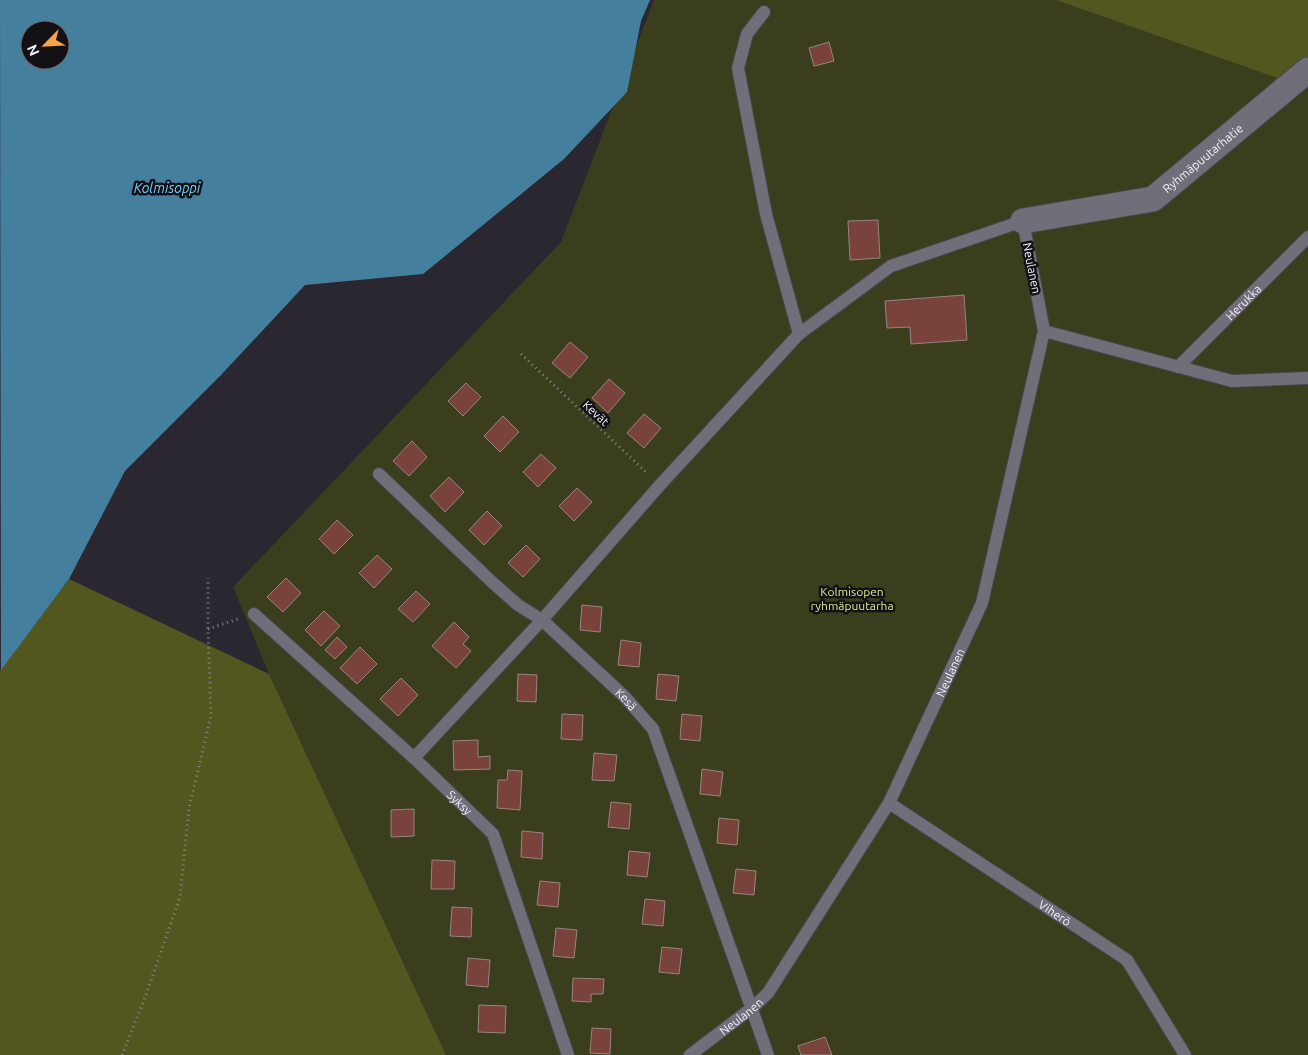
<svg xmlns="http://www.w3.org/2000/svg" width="1308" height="1055" font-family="Ubuntu,sans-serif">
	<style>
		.green { fill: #3a3e1d }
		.forest { fill: #525720 }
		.water { fill: #457f9e; fill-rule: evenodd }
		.building { fill: #79423b; stroke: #958684 }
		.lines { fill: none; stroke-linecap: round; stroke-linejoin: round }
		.lane-casing { stroke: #49464e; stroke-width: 14 }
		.street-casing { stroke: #49464e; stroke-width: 27 }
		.path { stroke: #88858d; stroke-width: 3; stroke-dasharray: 1 4; stroke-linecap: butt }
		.lane { stroke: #716d79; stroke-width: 12 }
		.street { stroke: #716d79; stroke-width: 25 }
		.labels { text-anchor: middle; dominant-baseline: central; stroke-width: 5; stroke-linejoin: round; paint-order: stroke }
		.street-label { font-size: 12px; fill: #f3f0f7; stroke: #131115 }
		.park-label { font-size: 12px; fill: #dee894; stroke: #131115 }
		.water-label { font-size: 14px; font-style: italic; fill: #75ccfb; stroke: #131115 }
	</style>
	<rect width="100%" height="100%" fill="#2b2731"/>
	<polygon class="green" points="654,0 1056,0 1308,89 1308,1055 446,1055 269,674 233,587 561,242"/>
	<g class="forest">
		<polygon points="1056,0 1308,0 1308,89"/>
		<polygon points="69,579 269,674 446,1055 0,1055 0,670"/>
	</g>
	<path class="water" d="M0,0H650L641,21L627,92L564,159L423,274L305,285L221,375L125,471L69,579L1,670ZM30,30H60V60H30Z"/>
	<g class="building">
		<polygon points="829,42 834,61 814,66 809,48"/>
		<polygon points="878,220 880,258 850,260 848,221"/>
		<polygon points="964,295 967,340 911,344 910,327 887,328 885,301"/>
		<polygon points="570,342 588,357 570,378 552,363"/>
		<polygon points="609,379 625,393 608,413 592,398"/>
		<polygon points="466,383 481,397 463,416 448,401"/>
		<polygon points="644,414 661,428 644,448 627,433"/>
		<polygon points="503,416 519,432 500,452 484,436"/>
		<polygon points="412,441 427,457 409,476 393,461"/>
		<polygon points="541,454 556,468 538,487 523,472"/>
		<polygon points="449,477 464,492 445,512 430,496"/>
		<polygon points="577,488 592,502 574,521 559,506"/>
		<polygon points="487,511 502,526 484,545 469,530"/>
		<polygon points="337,520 353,535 334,554 319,539"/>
		<polygon points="526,545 540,559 523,577 508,563"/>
		<polygon points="377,555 392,569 374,588 359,573"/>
		<polygon points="286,578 301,593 283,612 267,597"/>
		<polygon points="416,591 430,604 413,622 398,609"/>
		<polygon points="582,605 602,607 600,632 580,630"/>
		<polygon points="324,611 340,626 321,646 305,630"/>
		<polygon points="454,622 469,637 463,644 471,651 456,668 432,646"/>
		<polygon points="337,637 347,647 335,659 325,650"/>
		<polygon points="621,640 641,643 639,667 618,665"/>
		<polygon points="360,647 377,664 357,684 340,668"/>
		<polygon points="518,674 537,675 536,702 517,701"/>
		<polygon points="658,674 679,676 676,701 656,699"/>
		<polygon points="401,678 418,695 398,716 380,699"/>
		<polygon points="562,714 583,715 582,740 561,739"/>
		<polygon points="682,714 702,716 700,741 680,739"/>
		<polygon points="478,740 478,757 490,756 490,769 454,770 453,741"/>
		<polygon points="594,753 617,755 614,781 592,780"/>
		<polygon points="702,769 723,772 720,796 700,794"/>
		<polygon points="508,770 522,771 520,810 497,808 498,780 507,780"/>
		<polygon points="611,802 631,804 629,829 608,827"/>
		<polygon points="414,809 414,836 391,837 391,810"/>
		<polygon points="719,818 739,820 737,845 717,843"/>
		<polygon points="522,831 543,833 542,859 521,857"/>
		<polygon points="629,851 650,853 647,877 627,875"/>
		<polygon points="432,860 455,861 454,889 431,889"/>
		<polygon points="736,869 756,871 754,895 733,893"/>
		<polygon points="540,881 560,883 558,907 537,905"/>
		<polygon points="645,899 665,901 663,926 642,924"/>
		<polygon points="452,907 472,908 471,937 450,936"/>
		<polygon points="556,928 577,930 574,958 553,956"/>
		<polygon points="662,947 682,949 679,974 659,972"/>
		<polygon points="468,958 490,960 488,987 466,985"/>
		<polygon points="573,978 604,979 603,994 591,994 591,1002 572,1001"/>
		<polygon points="479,1005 506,1006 505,1033 478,1032"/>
		<polygon points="592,1028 611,1029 610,1054 590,1053"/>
		<polygon points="825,1037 832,1055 801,1055 798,1046"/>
	</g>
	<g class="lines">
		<defs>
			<g id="lane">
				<polyline points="1044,331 1232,381 1308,378"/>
				<path id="s1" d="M1178,367L1308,237"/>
				<path id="s2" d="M379,474L492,582L518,605L542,620L625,697L653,729L768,1055"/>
				<path id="s3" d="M254,614L414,758L493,834L568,1055"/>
				<polyline points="414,758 542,620 660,485 799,334 766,214 738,68 747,34 764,12"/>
				<path id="s4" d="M889,803L1127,960L1185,1055"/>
				<path id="s5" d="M690,1055L752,1008L768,993L889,803L982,603L1044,331L1023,221L891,266L799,334"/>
			</g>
			<g id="street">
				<path id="s6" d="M1023,221L1153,199L1308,70"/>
			</g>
		</defs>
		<use href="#lane" class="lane-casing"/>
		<use href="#street" class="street-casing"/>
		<g class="path">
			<polyline points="521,354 647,473"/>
			<polyline points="208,629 238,619"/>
			<polyline points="122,1055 146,995 180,897 189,808 211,716 208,629 208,578"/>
		</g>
		<use href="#lane" class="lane"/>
		<use href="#street" class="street"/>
	</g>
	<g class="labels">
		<g class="street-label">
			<text stroke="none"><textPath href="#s6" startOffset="196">Ryhmäpuutarhatie</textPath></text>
			<text transform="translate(1032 268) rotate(79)">Neulanen</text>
			<text stroke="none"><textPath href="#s1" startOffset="92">Herukka</textPath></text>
			<text transform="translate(596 413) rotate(43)">Kevät</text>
			<text stroke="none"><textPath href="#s5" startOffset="469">Neulanen</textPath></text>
			<text stroke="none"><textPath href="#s2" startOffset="335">Kesä</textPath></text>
			<text stroke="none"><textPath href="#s3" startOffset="279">Syksy</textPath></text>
			<text stroke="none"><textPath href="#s4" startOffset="199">Viherö</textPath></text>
			<text stroke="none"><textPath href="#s5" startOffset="64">Neulanen</textPath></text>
		</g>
		<g class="park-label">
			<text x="852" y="591">Kolmisopen<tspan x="852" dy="14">ryhmäpuutarha</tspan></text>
		</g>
		<g class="water-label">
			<text x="167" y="188">Kolmisoppi</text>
		</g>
	</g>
	<g transform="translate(45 45) rotate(246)"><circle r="24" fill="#131115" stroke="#6d6a6f"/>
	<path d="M0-4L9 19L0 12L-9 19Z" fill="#f5a345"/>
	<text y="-8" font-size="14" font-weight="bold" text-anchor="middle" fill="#f3f0f7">N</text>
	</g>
</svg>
